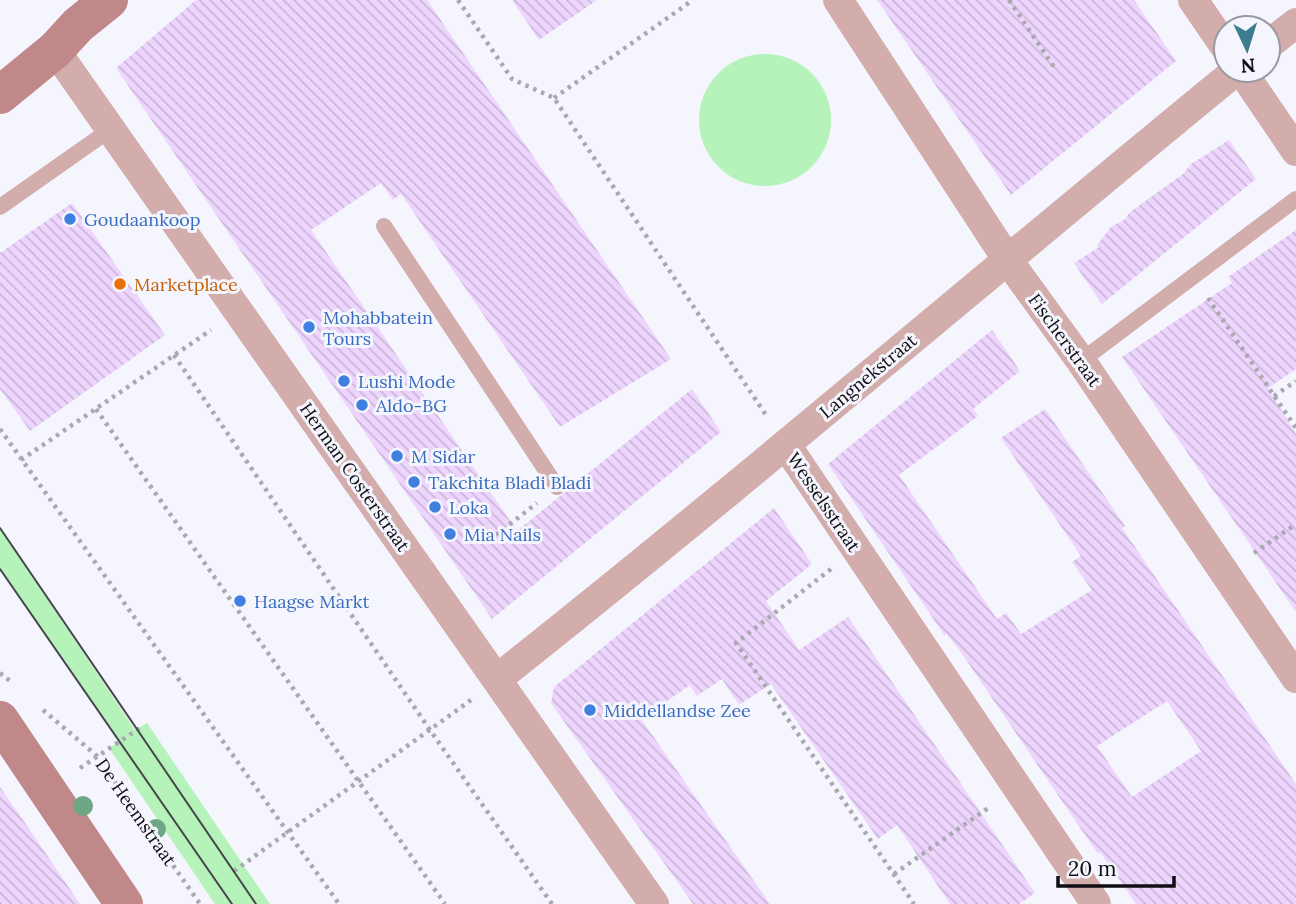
<svg xmlns="http://www.w3.org/2000/svg" width="1296" height="904" font-family="Lora,serif">
	<style>
		.green { fill: #b5f3bb }
		.building { fill: url(#building-back-hatch); fill-rule: evenodd }
		.lines { fill: none; stroke-linecap: round; stroke-linejoin: round }
		.path { stroke: #a9a9b0; stroke-width: 4.5; stroke-dasharray: 3.5 5; stroke-linecap: butt }
		.lane { stroke: #d3acac; stroke-width: 16 }
		.street { stroke: #d3acac; stroke-width: 30 }
		.secondary { stroke: #c08888; stroke-width: 38 }
		.tram { stroke: #47464c; stroke-width: 2 }
		.tree { fill: #6ea686 }
		.shop-dot { fill: #3f7fe0; stroke: #f5f5fe; stroke-width: 2.5 }
		.food-dot { fill: #e8710a; stroke: #f5f5fe; stroke-width: 2.5 }
		.labels { text-anchor: middle; dominant-baseline: central; stroke-width: 6; stroke-linejoin: round; paint-order: stroke }
		.shop-label { font-size: 18px; fill: #366cbe; stroke: #f5f5fe; text-anchor: start }
		.food-label { font-size: 18px; fill: #c56008; stroke: #f5f5fe; text-anchor: start }
		.street-label { font-size: 18px; fill: #0f0e12; stroke: #f5f5fe }
	</style>
	<defs>
		<pattern id="building-back-hatch" width="6" height="6" patternUnits="userSpaceOnUse" patternTransform="scale(1.75)"><rect width="6" height="6" fill="#eed5fe"/><path d="M-1 5l2 2M0 0l6 6M5-1l2 2" fill="none" stroke="#cbb6d9"/></pattern>
	</defs>
	<rect width="100%" height="100%" fill="#f5f5fe"/>
	<g class="green">
		<circle cx="765" cy="120" r="66"/>
		<polygon points="0,528 135,730 147,723 270,904 215,904 109,748 120,741 0,569"/>
	</g>
	<g class="building">
		<polygon points="196,0 427,0 671,359 560,427 401,194 393,200 381,183 311,230 517,531 692,389 721,432 492,619 116,68"/>
		<polygon points="512,0 597,0 539,40"/>
		<polygon points="877,0 1134,0 1176,61 1011,195"/>
		<polygon points="1229,140 1256,179 1102,304 1074,263 1099,247 1097,245 1111,227 1124,220 1130,212 1183,174 1191,164"/>
		<polygon points="72,203 165,335 30,431 0,389 0,253"/>
		<polygon points="1296,230 1296,369 1268,388 1296,434 1296,612 1122,357 1232,283 1228,277"/>
		<path d="M992,330L1020,371L973,409L978,416L899,475L997,619L1006,613L1021,634L1092,590L1072,562L1081,556L1001,438L1045,409L1125,526L1122,528L1296,784V904H1136L1100,852L1098,854L958,648L945,632V636L828,464ZM1167,701L1201,751L1132,797L1097,746Z"/>
		<polygon points="774,508 812,564 766,601 799,650 848,617 1035,893 1019,904 950,904 897,825 878,839 771,684 739,705 722,679 697,696 690,685 641,719 770,904 693,904 551,703 554,687"/>
		<polygon points="0,787 32,833 80,904 0,904"/>
	</g>
	<g class="lines">
		<g class="path">
			<polyline points="458,0 512,79 554,98 768,418"/>
			<polyline points="1009,0 1056,70"/>
			<polyline points="554,98 693,0"/>
			<polyline points="1208,298 1296,428"/>
			<polyline points="174,355 430,730 552,904"/>
			<polyline points="1274,396 1296,381"/>
			<polyline points="96,409 445,904"/>
			<polyline points="0,429 339,904"/>
			<polyline points="21,460 211,330"/>
			<polyline points="496,535 537,503"/>
			<polyline points="1254,553 1296,524"/>
			<polyline points="831,569 736,643 914,904"/>
			<polyline points="0,673 10,681"/>
			<polyline points="43,710 97,756 200,904"/>
			<polyline points="80,768 143,726"/>
			<polyline points="234,871 471,700"/>
			<polyline points="894,874 991,806"/>
		</g>
		<g class="lane">
			<polyline points="0,207 111,129"/>
			<polyline points="384,226 557,487"/>
			<polyline points="1081,361 1296,199"/>
		</g>
		<g class="street">
			<polyline points="838,0 1007,259 1081,361 1296,678"/>
			<polyline points="1193,0 1226,48"/>
			<polyline points="1268,45 1296,23"/>
			<polyline points="55,50 654,904"/>
			<polyline points="1241,70 1296,151"/>
			<polyline points="786,445 1096,904"/>
			<path d="M497,679C747,481 990,272 1237,70"/>
		</g>
		<g class="secondary">
			<polyline points="0,95 55,50 78,25 109,0"/>
			<polyline points="0,720 124,904"/>
		</g>
		<g class="tram">
			<polyline points="0,528 256,904"/>
			<polyline points="0,569 232,904"/>
		</g>
	</g>
	<g class="tree">
		<circle cx="83" cy="806" r="10"/>
		<circle cx="156" cy="829" r="10"/>
	</g>
	<g class="shop-dot">
		<circle cx="70" cy="219" r="7"/>
		<circle cx="309" cy="327" r="7"/>
		<circle cx="344" cy="381" r="7"/>
		<circle cx="362" cy="405" r="7"/>
		<circle cx="397" cy="456" r="7"/>
		<circle cx="414" cy="482" r="7"/>
		<circle cx="435" cy="507" r="7"/>
		<circle cx="450" cy="534" r="7"/>
		<circle cx="240" cy="601" r="7"/>
		<circle cx="590" cy="710" r="7"/>
	</g>
	<circle class="food-dot" cx="120" cy="284" r="7"/>
	<g class="labels">
		<g class="shop-label">
			<text x="84" y="219">Goudaankoop</text>
			<text x="323" y="317">Mohabbatein<tspan x="323" dy="21">Tours</tspan></text>
			<text x="358" y="381">Lushi Mode</text>
			<text x="376" y="405">Aldo-BG</text>
			<text x="411" y="456">M Sidar</text>
			<text x="428" y="482">Takchita Bladi Bladi</text>
			<text x="449" y="507">Loka</text>
			<text x="464" y="534">Mia Nails</text>
			<text x="254" y="601">Haagse Markt</text>
			<text x="604" y="710">Middellandse Zee</text>
		</g>
		<g class="food-label">
			<text x="134" y="284">Marketplace</text>
		</g>
		<g class="street-label">
			<text transform="translate(1065 340) rotate(54)">Fischerstraat</text>
			<text transform="translate(868 376) rotate(-40)">Langnekstraat</text>
			<text transform="translate(355 477) rotate(55)">Herman Costerstraat</text>
			<text transform="translate(824 502) rotate(56)">Wesselsstraat</text>
			<text transform="translate(136 812) rotate(55)">De Heemstraat</text>
		</g>
	</g>
	<g transform="translate(1247 49) rotate(176)"><circle r="33" fill="#f5f5fe" stroke="#9999a0" stroke-width="2"/>
	<path d="M0-5L12 26L0 18L-12 26Z" fill="#3b7c8f"/>
	<text y="-10" font-size="19" font-weight="bold" text-anchor="middle" fill="#0f0e12">N</text>
	</g>
	<path d="M1058 876v10h116v-10" fill="none" stroke="#0f0e12" stroke-width="3.5"/>
	<text x="1068" y="876" font-size="21" fill="#0f0e12" stroke="#f5f5fe" stroke-width="5" paint-order="stroke">20 m</text>
</svg>
